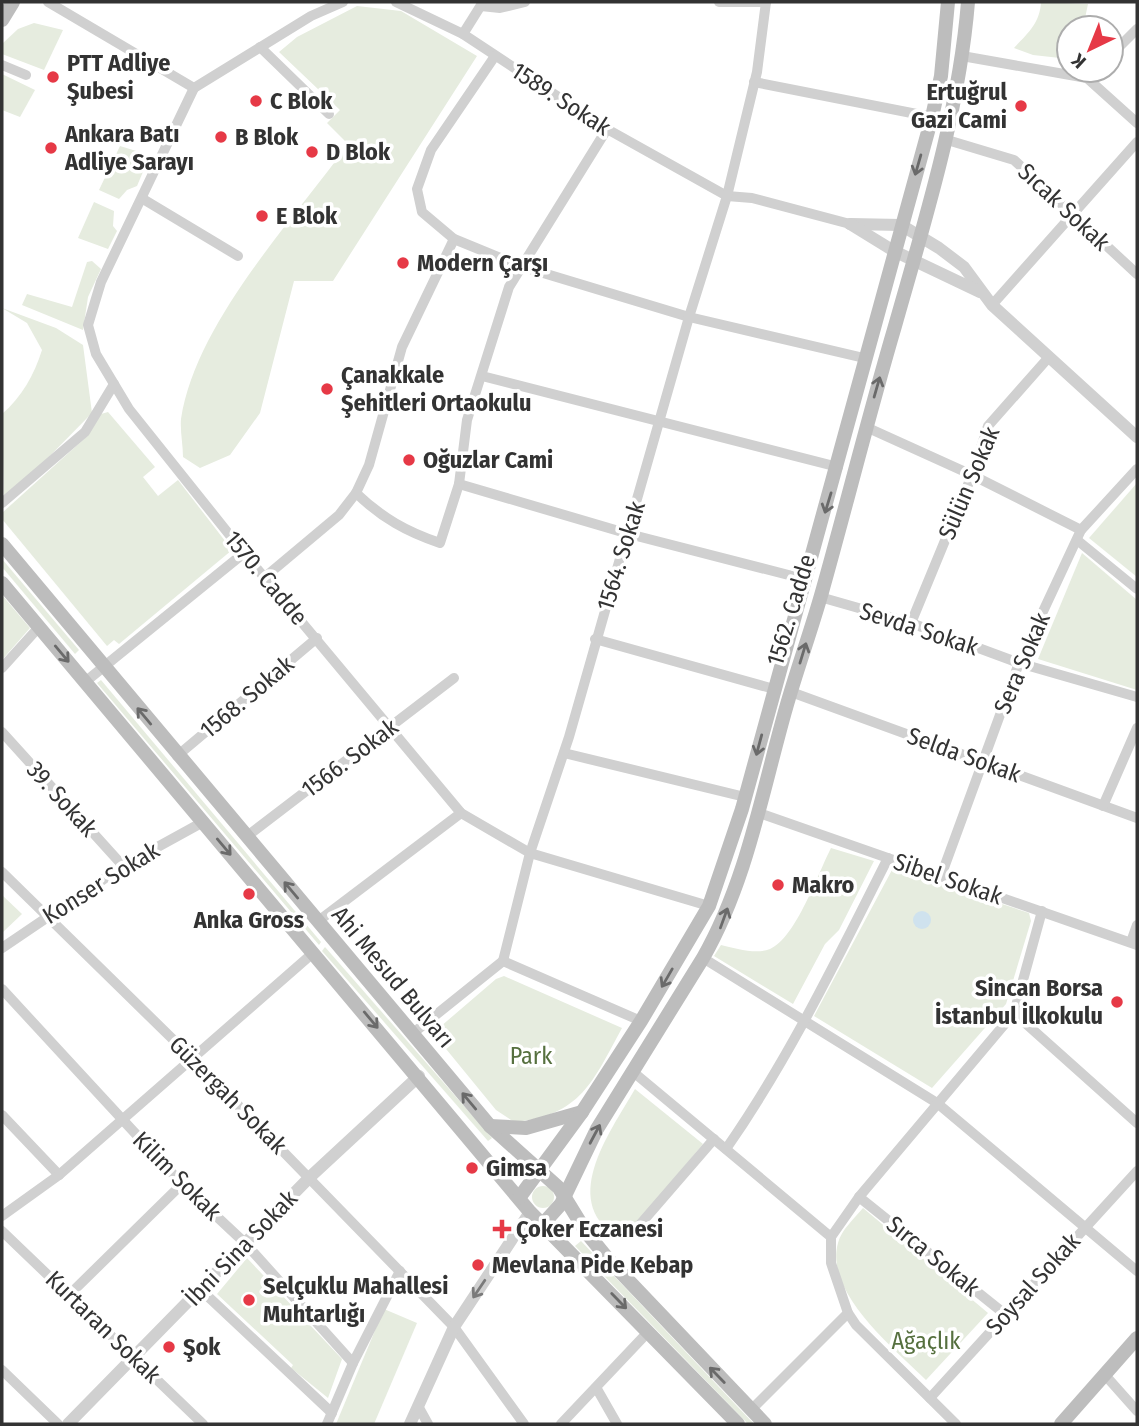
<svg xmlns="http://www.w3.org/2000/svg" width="1139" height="1426" font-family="'Fira Sans Condensed',sans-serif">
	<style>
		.green { fill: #e6ecdf }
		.water { fill: #cfe2ee }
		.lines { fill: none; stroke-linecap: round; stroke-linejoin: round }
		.minor { stroke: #d0d0d0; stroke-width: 10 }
		.tertiary { stroke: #d0d0d0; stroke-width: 12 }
		.secondary { stroke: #bdbdbd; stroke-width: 14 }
		.oneway { stroke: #6a6a6a }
		.oneway2 { stroke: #7a7a7a }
		.poi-dot { fill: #e63946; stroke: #fff; stroke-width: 2.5 }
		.labels { text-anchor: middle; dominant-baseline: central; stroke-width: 7; stroke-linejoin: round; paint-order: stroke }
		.poi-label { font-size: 24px; font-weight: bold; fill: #333; stroke: #fff; text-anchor: start }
		.street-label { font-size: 24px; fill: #333; stroke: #fff }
		.park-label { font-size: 24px; fill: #56703f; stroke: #fff }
	</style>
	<rect width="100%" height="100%" fill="#fff"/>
	<g class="green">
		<path d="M1041,2L1088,4L1084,23L1087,28H1069V59L1033,55L1014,48C1028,33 1040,23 1041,2Z"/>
		<path d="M357,6L401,11L477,56L333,281H294L260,413L230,455L200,468L183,457C183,445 180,431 181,419C196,322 292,222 348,144L327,123L340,110L279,52L297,37Z"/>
		<polygon points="34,23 63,30 44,70 2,54 2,44 18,29"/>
		<polygon points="2,74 35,90 20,117 2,110"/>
		<polygon points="120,146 146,154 148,160 137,186 127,190 119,199 99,190"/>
		<polygon points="94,202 114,211 113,226 117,231 108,249 78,238"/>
		<polygon points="92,261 101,269 88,297 83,330 22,305 27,294 72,307 87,262"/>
		<path d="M2,308L56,328L83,345L92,413L34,472L4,496L2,414C22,397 34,375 42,350L27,323Z"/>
		<polygon points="108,412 155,467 143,477 158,496 178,480 232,550 119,644 114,640 107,646 2,519 2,513 84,439 101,414"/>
		<polygon points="1137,483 1137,577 1089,538"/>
		<polygon points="1082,553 1137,600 1137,690 1038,659"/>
		<polygon points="2,559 79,650 75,654 2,567"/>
		<polygon points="2,595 30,628 2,660"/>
		<polygon points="101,680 321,942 319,945 97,683"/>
		<path d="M831,848L874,861L839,930L825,944L793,1004L714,956L721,945C735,948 756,955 770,949C796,938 818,873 831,848Z"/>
		<polygon points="893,868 1029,913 1031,921 1006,1004 932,1088 814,1016"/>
		<polygon points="2,895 22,914 2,933"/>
		<polygon points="325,947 492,1138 488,1141 322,951"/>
		<path d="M504,976L622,1028C593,1081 581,1116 514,1122L496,1110L433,1033L496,979Z"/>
		<path d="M635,1089L703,1144L623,1240C556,1205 609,1134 635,1089Z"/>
		<circle cx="543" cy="1197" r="11"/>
		<path d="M863,1208L988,1313L926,1380C895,1349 824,1293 838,1243C841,1230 855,1218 863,1208Z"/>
		<polygon points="581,1241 754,1424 748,1424 575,1246"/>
		<polygon points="247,1258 342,1359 328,1398 291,1368 293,1365 217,1294"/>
		<polygon points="384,1309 417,1323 374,1424 336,1424"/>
	</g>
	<circle class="water" cx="922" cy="920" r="9"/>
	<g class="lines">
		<g class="minor">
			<polyline points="48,2 194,88"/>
			<polyline points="396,2 463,34 607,129 727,196 752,198 850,224"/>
			<polyline points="719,2 766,2"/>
			<polyline points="481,6 500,8 525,2"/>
			<polyline points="463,34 483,2"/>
			<polyline points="260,47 329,114"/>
			<polyline points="1111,55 1137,29"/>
			<polyline points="495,56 431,150 417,189 422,212 454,239 520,266 689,317 864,358"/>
			<polyline points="962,56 1087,78 1137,123"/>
			<polyline points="2,65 26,75"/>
			<polyline points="1087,78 1095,70"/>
			<polyline points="754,82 932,117"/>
			<polyline points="194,88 101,282 88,325 96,354 129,409 244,553 461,813 530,853 709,906"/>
			<polyline points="194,88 311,16 343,2"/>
			<polyline points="944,139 1014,160 1137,274"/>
			<polyline points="143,199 238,256"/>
			<polyline points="992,305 1137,142"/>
			<polyline points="482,376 838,467"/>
			<polyline points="866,427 972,475 1081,530"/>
			<polyline points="459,484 629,534 804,579"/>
			<path d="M356,493C382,518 407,532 440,543L459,484L467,420L509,287L607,129"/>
			<polyline points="2,503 85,432 114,384"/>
			<polyline points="1077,540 1137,589"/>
			<polyline points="265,577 339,515 356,493 369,465 402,347 454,239"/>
			<polyline points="820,597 911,623 1019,663 1137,697"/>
			<polyline points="911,623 972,475 988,426 1049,357"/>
			<polyline points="595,639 774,689"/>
			<polyline points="2,668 39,627"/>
			<polyline points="85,682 244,553"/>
			<polyline points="791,692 1137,818"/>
			<polyline points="2,732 123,866"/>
			<polyline points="564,753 745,797"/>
			<polyline points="177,756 317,638"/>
			<polyline points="1103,806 1137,728"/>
			<polyline points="759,813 1137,945"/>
			<polyline points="246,837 454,678"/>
			<polyline points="2,872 193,1059 454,1327 524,1424"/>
			<polyline points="941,876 1019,663 1081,530 1137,469"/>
			<polyline points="317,922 461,813"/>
			<polyline points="1131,942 1137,925"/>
			<polyline points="2,948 123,866 203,822"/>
			<polyline points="703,958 937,1103 1137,1271"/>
			<polyline points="2,989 182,1184 245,1243 353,1363"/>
			<polyline points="1014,1013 1137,1123"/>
			<polyline points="641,1021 503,961 530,853 569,737 689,317 727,196 757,72 766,2"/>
			<polyline points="412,1034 503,961"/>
			<polyline points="632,1071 831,1237"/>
			<polyline points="2,1115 59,1175"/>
			<path d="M726,1149C790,1057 838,957 888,858"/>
			<polyline points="859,1197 1006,1315"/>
			<polyline points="2,1216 59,1175 313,953"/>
			<polyline points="637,1228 714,1139"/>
			<polyline points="2,1231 203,1424"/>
			<polyline points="200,1289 332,1413"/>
			<polyline points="70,1294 182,1184"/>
			<polyline points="2,1370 58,1424"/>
			<polyline points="1105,1375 1137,1411"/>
			<polyline points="597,1389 617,1424"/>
			<polyline points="930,1398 1137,1171"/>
			<polyline points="418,1406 428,1424"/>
			<polyline points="751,1410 848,1313"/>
			<polyline points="327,1424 353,1363 400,1271"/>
			<polyline points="561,1424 649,1331"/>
			<polyline points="956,1424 856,1325 848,1313 831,1263 831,1237 859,1197 1014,1013 1042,911"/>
		</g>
		<g class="tertiary">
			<polyline points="850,224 901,225 939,248 964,267 992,305 1137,437"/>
			<polyline points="850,224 894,251 980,292"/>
			<polyline points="68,1424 310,1177 419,1076"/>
			<polyline points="410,1424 454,1327 530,1212"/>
		</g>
		<g class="secondary">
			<polyline points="2,20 13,2"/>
			<polyline points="2,544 490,1126 559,1188 586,1232 608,1259 765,1424"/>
			<polyline points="2,583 530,1212 738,1424"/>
			<polyline points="490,1126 526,1128 582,1112"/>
			<polyline points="519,1198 582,1112 641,1021 709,906 742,809 932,117 941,76 948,2"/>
			<path d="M543,1224L561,1204L597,1129L703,958C747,881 762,792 786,708C797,669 811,631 822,592C847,503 869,414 895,326C925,220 959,112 968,2"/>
			<polyline points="1061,1424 1137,1338"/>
		</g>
	</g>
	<defs><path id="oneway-shaft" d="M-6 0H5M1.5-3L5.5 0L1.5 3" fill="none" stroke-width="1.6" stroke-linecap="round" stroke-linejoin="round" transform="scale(1.75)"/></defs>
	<g class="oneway">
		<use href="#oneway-shaft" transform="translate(918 165) rotate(106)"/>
		<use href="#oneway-shaft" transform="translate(877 387) rotate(-74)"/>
		<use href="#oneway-shaft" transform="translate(828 503) rotate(107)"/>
		<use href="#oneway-shaft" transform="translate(803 653) rotate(-73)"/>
		<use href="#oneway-shaft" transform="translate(62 654) rotate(50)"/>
		<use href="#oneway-shaft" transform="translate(144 716) rotate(-130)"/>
		<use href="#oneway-shaft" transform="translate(759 745) rotate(105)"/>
		<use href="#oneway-shaft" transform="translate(224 847) rotate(50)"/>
		<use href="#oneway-shaft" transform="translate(291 890) rotate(-130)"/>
		<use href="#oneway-shaft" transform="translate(724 918) rotate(-70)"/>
		<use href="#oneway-shaft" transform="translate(667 978) rotate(120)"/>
		<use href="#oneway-shaft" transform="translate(371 1020) rotate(50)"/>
		<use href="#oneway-shaft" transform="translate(469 1101) rotate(-130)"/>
		<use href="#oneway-shaft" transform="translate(595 1134) rotate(-62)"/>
		<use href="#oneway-shaft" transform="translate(619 1301) rotate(46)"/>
		<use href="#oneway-shaft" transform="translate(717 1375) rotate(-134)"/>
	</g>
	<use class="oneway2" href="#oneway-shaft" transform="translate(479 1289) rotate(124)"/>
	<g class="poi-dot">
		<circle cx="53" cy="77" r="7"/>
		<circle cx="256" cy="101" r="7"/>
		<circle cx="1021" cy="106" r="7"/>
		<circle cx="221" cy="137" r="7"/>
		<circle cx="51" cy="148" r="7"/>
		<circle cx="312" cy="152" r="7"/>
		<circle cx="262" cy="216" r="7"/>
		<circle cx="403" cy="263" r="7"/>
		<circle cx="327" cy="389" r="7"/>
		<circle cx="409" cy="460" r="7"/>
		<circle cx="778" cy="885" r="7"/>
		<circle cx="249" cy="894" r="7"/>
		<circle cx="1117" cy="1002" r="7"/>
		<circle cx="472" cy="1168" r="7"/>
		<path d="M498.5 1218.5h7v7h7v7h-7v7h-7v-7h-7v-7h7z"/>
		<circle cx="478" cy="1265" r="7"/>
		<circle cx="249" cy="1300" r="7"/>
		<circle cx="169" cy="1347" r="7"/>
	</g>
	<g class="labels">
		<g class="poi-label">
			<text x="67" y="63">PTT Adliye<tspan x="67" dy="28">Şubesi</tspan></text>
			<text x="1007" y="92" text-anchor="end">Ertuğrul<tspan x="1007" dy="28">Gazi Cami</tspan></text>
			<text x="270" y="101">C Blok</text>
			<text x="65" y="134">Ankara Batı<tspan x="65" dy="28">Adliye Sarayı</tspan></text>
			<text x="235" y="137">B Blok</text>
			<text x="326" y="152">D Blok</text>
			<text x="276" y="216">E Blok</text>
			<text x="417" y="263">Modern Çarşı</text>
			<text x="341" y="375">Çanakkale<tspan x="341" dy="28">Şehitleri Ortaokulu</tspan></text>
			<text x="423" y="460">Oğuzlar Cami</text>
			<text x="792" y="885">Makro</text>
			<text x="249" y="920" text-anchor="middle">Anka Gross</text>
			<text x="1103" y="988" text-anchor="end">Sincan Borsa<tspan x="1103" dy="28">İstanbul İlkokulu</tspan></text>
			<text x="486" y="1168">Gimsa</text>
			<text x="516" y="1229">Çoker Eczanesi</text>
			<text x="492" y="1265">Mevlana Pide Kebap</text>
			<text x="263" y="1286">Selçuklu Mahallesi<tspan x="263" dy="28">Muhtarlığı</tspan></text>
			<text x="183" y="1347">Şok</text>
		</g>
		<g class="street-label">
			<text transform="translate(561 99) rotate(33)">1589. Sokak</text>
			<text transform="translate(1064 207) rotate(43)">Sıcak Sokak</text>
			<text transform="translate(969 483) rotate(-67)">Sülün Sokak</text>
			<text transform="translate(621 556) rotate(-73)">1564. Sokak</text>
			<text transform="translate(266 578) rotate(50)">1570. Cadde</text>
			<text transform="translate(791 610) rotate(-73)">1562. Cadde</text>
			<text transform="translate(919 629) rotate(18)">Sevda Sokak</text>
			<text transform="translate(1022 663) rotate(-67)">Sera Sokak</text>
			<text transform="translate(247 697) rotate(-40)">1568. Sokak</text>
			<text transform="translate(964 755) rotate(20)">Selda Sokak</text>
			<text transform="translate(350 758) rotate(-37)">1566. Sokak</text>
			<text transform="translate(62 799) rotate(48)">39. Sokak</text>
			<text transform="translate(948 879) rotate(19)">Sibel Sokak</text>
			<text transform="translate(101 883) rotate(-32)">Konser Sokak</text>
			<text transform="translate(393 977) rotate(50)">Ahi Mesud Bulvarı</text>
			<text transform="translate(228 1095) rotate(45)">Güzergah Sokak</text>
			<text transform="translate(177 1176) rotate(45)">Kilim Sokak</text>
			<text transform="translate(241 1248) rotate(-46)">İbni Sina Sokak</text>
			<text transform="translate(933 1256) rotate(39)">Sırca Sokak</text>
			<text transform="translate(1033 1284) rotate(-48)">Soysal Sokak</text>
			<text transform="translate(103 1327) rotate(44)">Kurtaran Sokak</text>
		</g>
		<g class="park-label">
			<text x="531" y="1056">Park</text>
			<text x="926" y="1341">Ağaçlık</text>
		</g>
	</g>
	<rect width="1139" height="1426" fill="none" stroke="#333333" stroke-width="7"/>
	<g transform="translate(1090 49) rotate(223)"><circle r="33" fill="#ffffff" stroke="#adadad" stroke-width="2"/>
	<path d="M0-5L12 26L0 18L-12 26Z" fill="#e63946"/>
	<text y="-10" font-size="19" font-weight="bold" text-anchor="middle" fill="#333333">K</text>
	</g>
</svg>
